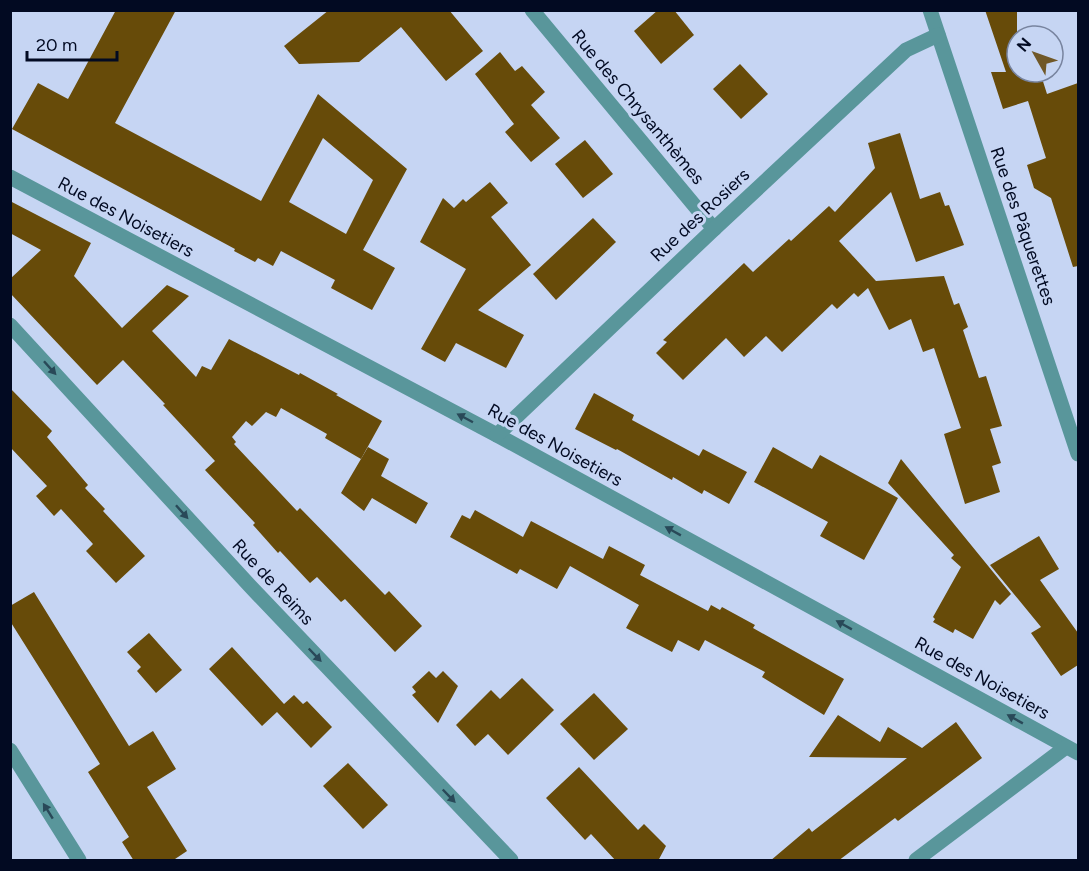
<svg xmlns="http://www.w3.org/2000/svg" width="1089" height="871" font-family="Figtree,sans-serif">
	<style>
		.building { fill: #674b09; fill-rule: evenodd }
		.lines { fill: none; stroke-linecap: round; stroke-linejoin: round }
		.minor { stroke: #59969b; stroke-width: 15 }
		.oneway { fill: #294958 }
		.labels { text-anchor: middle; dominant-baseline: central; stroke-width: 6; stroke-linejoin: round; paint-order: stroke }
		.street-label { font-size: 18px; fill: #020a22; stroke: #c6d5f3 }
	</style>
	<rect width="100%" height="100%" fill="#c6d5f3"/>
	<g class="building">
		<path d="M116,10H176L115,123L261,201L318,94L407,169L363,250L395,268L372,310L331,288L335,280L281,251L273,266L258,258L255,262L234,251L235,249L12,129L38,83L68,99ZM323,138L373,180L346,234L289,202Z"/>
		<polygon points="329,10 449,10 483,51 446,81 401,27 359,62 299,64 284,46"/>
		<polygon points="658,10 674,10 694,35 661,64 634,31"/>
		<polygon points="985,10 1017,10 1017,72 1040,72 1047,94 1078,83 1078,266 1073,267 1051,198 1034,188 1027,165 1046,158 1028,101 1003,109 991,72 1006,72"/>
		<polygon points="500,52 515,71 522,66 545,92 531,105 560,138 531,162 505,132 514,124 475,74"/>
		<polygon points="740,64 768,94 741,119 713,89"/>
		<polygon points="900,133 920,199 940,192 945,206 949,205 964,245 916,262 891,192 839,241 876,281 944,276 954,305 959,303 968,327 963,330 979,378 986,376 1002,426 990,429 1001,463 992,466 1000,492 965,504 944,434 961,428 934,348 923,352 911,319 889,330 868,288 858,297 854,293 837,309 832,304 782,352 766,336 744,357 726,338 683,380 656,353 667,342 663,340 744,263 753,272 789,239 791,241 829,206 835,212 875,168 868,143"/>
		<polygon points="585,140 613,174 583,198 555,164"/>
		<polygon points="490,182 508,203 491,217 531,265 478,310 524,335 506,368 456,343 445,362 421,349 466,269 420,242 443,198 454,208 463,199 466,202"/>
		<polygon points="10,201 91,243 74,276 122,328 167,285 189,296 152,331 196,377 202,366 211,370 229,339 299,375 300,373 338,394 336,395 382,421 361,459 325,438 327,434 281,408 276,417 266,412 252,426 246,421 232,437 236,442 234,444 297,511 300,508 385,595 389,591 422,626 395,652 345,599 341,602 317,577 310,583 280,551 278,553 253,525 255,523 205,470 215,461 163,405 165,404 123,360 97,385 10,293 10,279 41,250 10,233"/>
		<polygon points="593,218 616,242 556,300 533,274"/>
		<polygon points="10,388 52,431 47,437 88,485 85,488 105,509 103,511 145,556 116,583 86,551 93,544 61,509 54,516 36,496 47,486 10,447"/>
		<polygon points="594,393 634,415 632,420 699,456 703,449 747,472 729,504 704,490 702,494 673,477 672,480 617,449 616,450 575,429"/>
		<polygon points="368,447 389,459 381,476 428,503 416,524 372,498 364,511 341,493"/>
		<polygon points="773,447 812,469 820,455 898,498 864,560 820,536 828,522 754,482"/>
		<polygon points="901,459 1011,594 1000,605 995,600 973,639 955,629 953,633 933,622 935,619 933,617 961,567 951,558 954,555 888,483"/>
		<polygon points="475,510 523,537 531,521 603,559 609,546 645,565 640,575 708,611 711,605 720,610 722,607 755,625 753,628 844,679 824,715 762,677 765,672 705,640 699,651 678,640 672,652 626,628 639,605 570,566 557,589 520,569 517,574 450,537 462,515 470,519"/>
		<polygon points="1039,536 1059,569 1040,580 1078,633 1078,665 1061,676 1031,633 1041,627 990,565"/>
		<polygon points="34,592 129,746 153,731 176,769 147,787 187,851 172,861 134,861 122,842 129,837 88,772 100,764 10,621 10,606"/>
		<polygon points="149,633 182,670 156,693 137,671 141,667 127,652"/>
		<polygon points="232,647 284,704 294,695 303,704 307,701 332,727 311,748 277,712 262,726 209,669"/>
		<polygon points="429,671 436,678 443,671 458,686 438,723 412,695 416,692 412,687"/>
		<polygon points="522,678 554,710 508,755 488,734 475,746 456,725 491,690 500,699"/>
		<polygon points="594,693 628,729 594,760 560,724"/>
		<polygon points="838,715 880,742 888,727 922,748 956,722 982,758 898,821 895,818 838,861 770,861 809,828 812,832 907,758 809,757"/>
		<polygon points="348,763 388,805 363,829 323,786"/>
		<polygon points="579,767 638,830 644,824 666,846 658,861 616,861 591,834 585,840 546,798"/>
	</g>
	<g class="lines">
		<g class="minor">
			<polyline points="532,10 714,229"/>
			<polyline points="930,10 1078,454"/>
			<polyline points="10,177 497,435 1078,753"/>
			<polyline points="10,325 250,586 511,860"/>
			<polyline points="497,435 714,229 906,50 938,35"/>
			<polyline points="10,750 79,860"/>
			<polyline points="916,860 1066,747"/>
		</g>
	</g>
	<defs><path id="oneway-solid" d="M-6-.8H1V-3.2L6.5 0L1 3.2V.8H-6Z" transform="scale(1.5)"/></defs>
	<g class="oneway">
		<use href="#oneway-solid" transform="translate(50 368) rotate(48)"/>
		<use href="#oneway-solid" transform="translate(465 418) rotate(-152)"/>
		<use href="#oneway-solid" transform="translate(182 512) rotate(48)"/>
		<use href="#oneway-solid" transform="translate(673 531) rotate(-151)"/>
		<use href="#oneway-solid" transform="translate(844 625) rotate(-151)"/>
		<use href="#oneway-solid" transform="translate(315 655) rotate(46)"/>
		<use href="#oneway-solid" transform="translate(1015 719) rotate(-151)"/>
		<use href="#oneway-solid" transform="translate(449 796) rotate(46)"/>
		<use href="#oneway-solid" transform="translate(48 811) rotate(-122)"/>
	</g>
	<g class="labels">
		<g class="street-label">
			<text transform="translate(638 107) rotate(50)">Rue des Chrysanthèmes</text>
			<text transform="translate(700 215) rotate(-43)">Rue des Rosiers</text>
			<text transform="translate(126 217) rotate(28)">Rue des Noisetiers</text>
			<text transform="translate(1023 226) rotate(71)">Rue des Pâquerettes</text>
			<text transform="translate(555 445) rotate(29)">Rue des Noisetiers</text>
			<text transform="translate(273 582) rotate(47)">Rue de Reims</text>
			<text transform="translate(982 678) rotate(29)">Rue des Noisetiers</text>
		</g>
	</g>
	<rect width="1089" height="871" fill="none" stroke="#020a22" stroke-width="24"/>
	<g transform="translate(1035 54) rotate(310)"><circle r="28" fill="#c6d5f3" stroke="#78849f" stroke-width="1.5"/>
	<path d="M0-4.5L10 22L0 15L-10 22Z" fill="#705828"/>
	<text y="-9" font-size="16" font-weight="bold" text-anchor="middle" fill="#020a22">N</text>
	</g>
	<path d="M27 51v9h90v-9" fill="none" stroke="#020a22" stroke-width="3"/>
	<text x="36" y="51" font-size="18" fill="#020a22" stroke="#c6d5f3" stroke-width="4.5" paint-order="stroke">20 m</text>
</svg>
